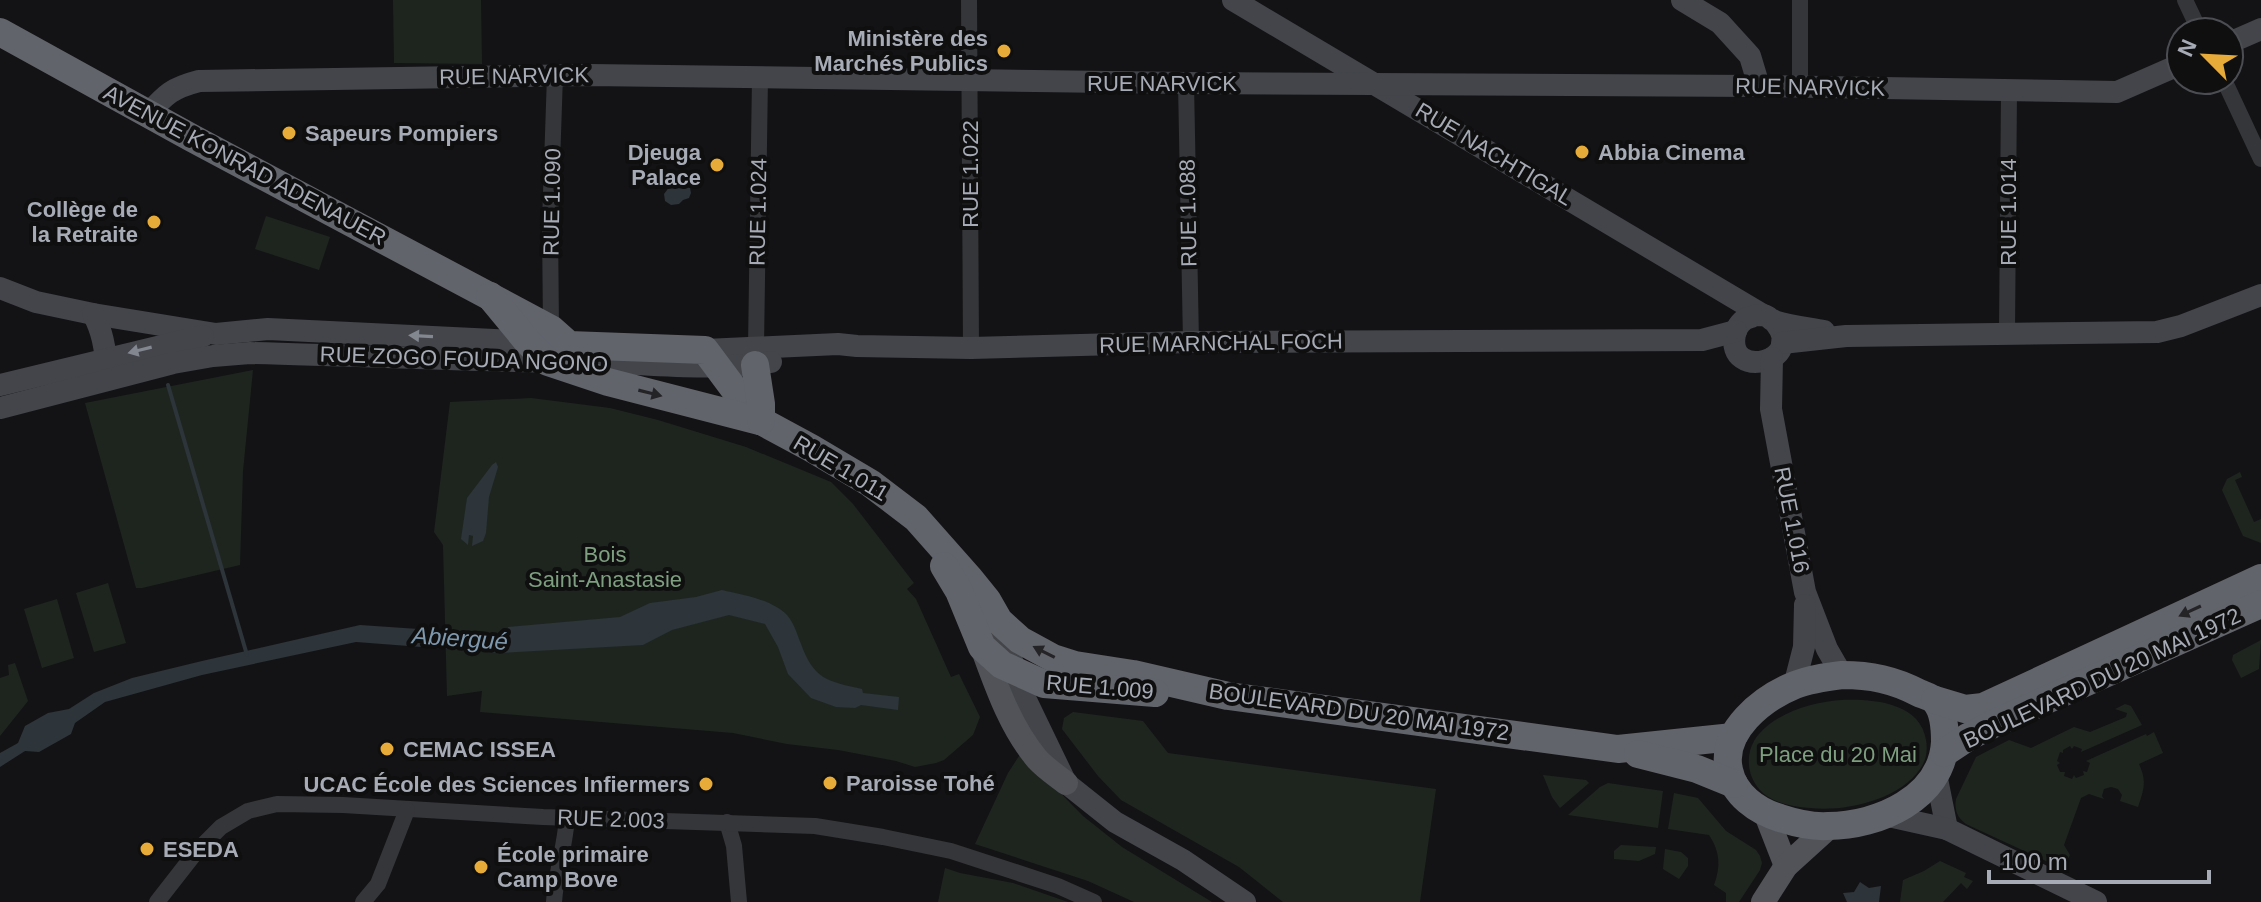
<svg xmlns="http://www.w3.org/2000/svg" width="2261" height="902" font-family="Helvetica,sans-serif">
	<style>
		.green { fill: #1e251f }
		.water { fill: #2d343a }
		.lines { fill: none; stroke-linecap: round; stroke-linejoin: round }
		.stream { stroke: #2d343a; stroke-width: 4 }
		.street { stroke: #35363a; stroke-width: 16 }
		.secondary { stroke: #43454a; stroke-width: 22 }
		.primary { stroke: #515359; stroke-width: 24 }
		.highway { stroke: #61646b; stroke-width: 28 }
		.oneway { fill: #838790 }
		.oneway2 { fill: #242427 }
		.poi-dot { fill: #e7ab39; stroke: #0f0f10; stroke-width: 3 }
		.labels { text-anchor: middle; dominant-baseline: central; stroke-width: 8; stroke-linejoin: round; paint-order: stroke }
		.poi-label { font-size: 22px; font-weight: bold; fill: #a6abb5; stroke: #0f0f10; text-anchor: start }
		.street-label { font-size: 22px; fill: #a6abb5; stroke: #0f0f10 }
		.park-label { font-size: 22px; fill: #7e9f7f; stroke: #0f0f10 }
		.water-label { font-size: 24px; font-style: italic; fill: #7e98ae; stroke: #0f0f10 }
	</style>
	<rect width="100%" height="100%" fill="#131315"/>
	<g class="green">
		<polygon points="393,0 481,0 482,64 394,63"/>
		<polygon points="266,216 330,237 319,270 255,249"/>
		<polygon points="253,370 243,471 240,565 142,588 136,588 85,403"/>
		<polygon points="531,398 610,408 658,420 746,447 831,482 853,504 914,583 907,589 916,599 951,677 959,674 980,717 973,735 944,760 936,763 915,767 896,761 838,750 787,744 733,733 480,712 482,691 447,696 443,545 434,532 450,402"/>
		<polygon points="2240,472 2242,477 2235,480 2254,522 2261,519 2261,543 2243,536 2222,490 2227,479"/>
		<polygon points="108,583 126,643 94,652 76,593"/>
		<polygon points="57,599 74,658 42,668 24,609"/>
		<polygon points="2261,640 2259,669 2241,678 2232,660 2233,655"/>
		<polygon points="15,663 28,701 0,736 0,678 9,675 8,665"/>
		<path d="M1841,700C1872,699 1920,702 1926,740C1928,750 1926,761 1920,769C1899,800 1845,812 1810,808C1798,807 1785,805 1774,800C1749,789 1740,756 1759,734C1778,712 1813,702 1841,700Z"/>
		<path d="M2125,704L2131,706L2142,725L2081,752L2082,749L2074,746L2072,749L2070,746L2063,750V753L2060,752L2057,761L2060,763L2057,765L2060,772H2065L2064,776L2072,779L2074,775L2076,778L2084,775L2083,771L2087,772L2090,763L2086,761L2146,734L2147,736L2154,732L2163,753L2139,764C2147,781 2144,789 2138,807L2120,801L2122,795L2118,789L2111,787L2104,789L2102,796L2104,799L2089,794L2081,798L2064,845L2070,855L2064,867L2061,868L1968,825C1958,819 1954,811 1956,799L1976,757L2009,740L2031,748L2074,727L2090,732L2126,717L2127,713L2115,709Z"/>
		<polygon points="1073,712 1143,721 1168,753 1436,789 1420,902 1283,902 1239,867 1121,800 1098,776 1062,729 1064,718"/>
		<polygon points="1021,753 1083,816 1122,847 1212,902 1134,902 1088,881 975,844 1008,773"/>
		<polygon points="1543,775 1586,780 1589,783 1560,808 1552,797"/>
		<polygon points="1608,783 1663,791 1658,828 1568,815 1600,787"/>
		<path d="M1674,793L1698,798L1726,831L1756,850L1760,856L1762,863L1760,870L1739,902H1726V893L1714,885C1721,867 1720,851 1709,835L1668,829Z"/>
		<polygon points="1621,845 1656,847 1655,854 1639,861 1614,859 1614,851"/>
		<polygon points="1665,849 1681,852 1688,858 1688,866 1679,879 1663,869"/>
		<polygon points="1940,861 1966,873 1964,877 1973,881 1967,889 1961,883 1943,902 1900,902 1903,880 1924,871"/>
		<polygon points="945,868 960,873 1013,883 1068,902 938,902"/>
	</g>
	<g class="water">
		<polygon points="675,185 690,188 691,193 689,198 683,200 679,204 671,205 665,201 664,194 670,186"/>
		<polygon points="496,462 498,467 489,497 486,533 483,541 472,546 473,536 469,535 468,545 461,539 467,498 492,465"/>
		<path d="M722,590C743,595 771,599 787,615C794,623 797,634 801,644C814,679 826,681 862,689L863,693L899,697L898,710L861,705L855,708L836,707L811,698L788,674L778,647L765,624L729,615L672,630L643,645L500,653L356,642L202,675L105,702L75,723L71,734L39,752L25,751L0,767V753L18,743L25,726L48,713L69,709L94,693L132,678L202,661L360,625L506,635L508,627L620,617L650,603L696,597Z"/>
		<polygon points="1860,882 1869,888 1881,886 1879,902 1847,902 1843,893 1854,892"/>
	</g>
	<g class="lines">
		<polyline class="stream" points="168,385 247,655"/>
		<g class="street">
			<polyline points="969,0 971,348"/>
			<polyline points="1800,0 1800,86"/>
			<polyline points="2185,0 2200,32"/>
			<polyline points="2224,80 2261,159"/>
			<polyline points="1186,83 1191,342"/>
			<polyline points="551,329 550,223 555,75"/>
			<polyline points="2007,333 2009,90"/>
			<polyline points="756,347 760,77"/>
			<polyline points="727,822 734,846 739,902"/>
			<polyline points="157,902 196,852 221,827 248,811 277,804 343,805 543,817 815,826 883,837 951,851 1058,886 1094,902"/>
			<polyline points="363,902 378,884 407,810"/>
			<path d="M554,902C556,873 565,846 567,818"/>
		</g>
		<g class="secondary">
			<polyline points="1233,0 1763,315"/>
			<polyline points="1682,0 1720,23 1750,56 1759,86"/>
			<polyline points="2229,43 2261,29"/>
			<path d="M148,114C166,94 172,88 199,81L590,75L1186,83L1759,86L2117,92L2181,64"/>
			<polyline points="0,288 36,302 93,314 216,334 268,329 536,342"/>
			<path d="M93,314C103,332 106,349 106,370"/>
			<path d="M1773,320C1811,362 1725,382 1735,334C1737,326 1742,319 1751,317C1754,315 1759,315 1763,315C1771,317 1767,318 1774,321C1790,326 1808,328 1824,331"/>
			<polyline points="1782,343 1846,336 2157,332 2181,326 2261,295"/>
			<polyline points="705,350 838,344 857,346 971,348 1191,342 1702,340 1736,331"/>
			<polyline points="1772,358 1771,409 1805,592 1827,649 1842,675"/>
			<polyline points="0,385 203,336"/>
			<path d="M0,408L173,363L213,356L250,353C369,356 487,361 606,363C659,364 719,371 771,362"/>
			<polyline points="999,622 1024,696 1066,783 1115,822 1183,860 1245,902"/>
			<polyline points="1794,686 1804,647 1805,605"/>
			<polyline points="1936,774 1947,829"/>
			<polyline points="1884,815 1947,829 2096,902"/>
		</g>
		<g class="primary">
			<path d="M982,647C996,685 1010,727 1037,759C1045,768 1057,776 1066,783"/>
			<polyline points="1765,812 1786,866"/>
			<polyline points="1763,902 1786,866 1829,827"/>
		</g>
		<g class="highway">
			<polyline points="0,32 192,138 551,329 569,345 705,350 734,389 763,422"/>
			<polyline points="490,296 527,341 548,362 608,382 763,422 811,448 870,483 916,518 970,579 987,600 999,621 1020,640 1053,658 1075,665 1133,674 1228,696 1618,749 1733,737"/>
			<polyline points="755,365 761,404 761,421"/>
			<polyline points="944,566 959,591 982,647 1002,665 1044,684 1155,693"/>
			<path d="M1842,675C1871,675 1894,680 1919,693C1923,695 1932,697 1935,701C1944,711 1945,730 1945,742C1942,798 1878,826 1828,826C1811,827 1795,823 1780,818C1757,811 1734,795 1729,770C1720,731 1763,698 1795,685C1810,679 1826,677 1842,675Z"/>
			<polyline points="1935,700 1965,709 1983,707 2261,578"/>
			<polyline points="1944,753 1968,737 1995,723 2261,604"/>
			<polyline points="1638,754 1697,769 1734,784"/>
		</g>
	</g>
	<defs><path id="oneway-solid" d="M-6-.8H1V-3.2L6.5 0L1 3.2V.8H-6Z" transform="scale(2)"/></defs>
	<g class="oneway">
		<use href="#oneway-solid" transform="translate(421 336) rotate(-177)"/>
		<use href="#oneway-solid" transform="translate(140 350) rotate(166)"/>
	</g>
	<g class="oneway2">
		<use href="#oneway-solid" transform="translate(650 393) rotate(14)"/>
		<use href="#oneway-solid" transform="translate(2190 611) rotate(155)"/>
		<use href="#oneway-solid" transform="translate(1044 652) rotate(-153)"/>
	</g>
	<g class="poi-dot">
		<circle cx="1004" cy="51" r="8"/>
		<circle cx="289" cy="133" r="8"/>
		<circle cx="1582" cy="152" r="8"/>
		<circle cx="717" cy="165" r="8"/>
		<circle cx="154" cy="222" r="8"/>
		<circle cx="387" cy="749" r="8"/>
		<circle cx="830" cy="783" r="8"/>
		<circle cx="706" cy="784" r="8"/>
		<circle cx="147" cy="849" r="8"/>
		<circle cx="481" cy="867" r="8"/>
	</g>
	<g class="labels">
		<g class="poi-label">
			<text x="988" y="38" text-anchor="end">Ministère des<tspan x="988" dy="25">Marchés Publics</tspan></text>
			<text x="305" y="133">Sapeurs Pompiers</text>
			<text x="701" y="152" text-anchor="end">Djeuga<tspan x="701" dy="25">Palace</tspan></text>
			<text x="1598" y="152">Abbia Cinema</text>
			<text x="138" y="209" text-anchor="end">Collège de<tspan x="138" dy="25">la Retraite</tspan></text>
			<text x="403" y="749">CEMAC ISSEA</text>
			<text x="846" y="783">Paroisse Tohé</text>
			<text x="690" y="784" text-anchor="end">UCAC École des Sciences Infiermers</text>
			<text x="163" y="849">ESEDA</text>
			<text x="497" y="854">École primaire<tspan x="497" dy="25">Camp Bove</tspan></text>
		</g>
		<g class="street-label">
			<text transform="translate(514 76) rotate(-1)">RUE NARVICK</text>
			<text x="1162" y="83">RUE NARVICK</text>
			<text transform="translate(1810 87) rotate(1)">RUE NARVICK</text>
			<text transform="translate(1494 154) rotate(31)">RUE NACHTIGAL</text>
			<text transform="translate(245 165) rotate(28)">AVENUE KONRAD ADENAUER</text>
			<text transform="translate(970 174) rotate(-90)">RUE 1.022</text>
			<text transform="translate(552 202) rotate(-89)">RUE 1.090</text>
			<text transform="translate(758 212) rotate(-89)">RUE 1.024</text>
			<text transform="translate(2008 212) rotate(-90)">RUE 1.014</text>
			<text transform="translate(1188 213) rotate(-91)">RUE 1.088</text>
			<text transform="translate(1221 343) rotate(-1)">RUE MARNCHAL FOCH</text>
			<text transform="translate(464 359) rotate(2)">RUE ZOGO FOUDA NGONO</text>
			<text transform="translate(841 468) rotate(31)">RUE 1.011</text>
			<text transform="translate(1792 520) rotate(79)">RUE 1.016</text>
			<text transform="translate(2102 678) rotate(-25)">BOULEVARD DU 20 MAI 1972</text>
			<text transform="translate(1100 687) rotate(5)">RUE 1.009</text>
			<text transform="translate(1359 712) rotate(8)">BOULEVARD DU 20 MAI 1972</text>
			<text transform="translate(611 819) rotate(2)">RUE 2.003</text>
		</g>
		<g class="park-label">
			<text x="605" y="554">Bois<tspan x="605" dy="25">Saint-Anastasie</tspan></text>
			<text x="1838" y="754">Place du 20 Mai</text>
		</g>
		<g class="water-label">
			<text transform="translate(460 638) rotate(4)">Abiergué</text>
		</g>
	</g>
	<g transform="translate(2205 56) rotate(294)"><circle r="38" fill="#0f0f10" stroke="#4b4d52" stroke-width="2"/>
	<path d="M0-6L14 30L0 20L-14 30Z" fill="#e7ab39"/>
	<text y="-12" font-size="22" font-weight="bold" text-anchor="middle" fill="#a6abb5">N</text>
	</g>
	<path d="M1989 870v12h220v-12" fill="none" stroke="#a6abb5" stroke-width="4"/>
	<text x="2001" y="870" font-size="24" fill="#a6abb5" stroke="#0f0f10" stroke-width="6" paint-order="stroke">100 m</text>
</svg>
